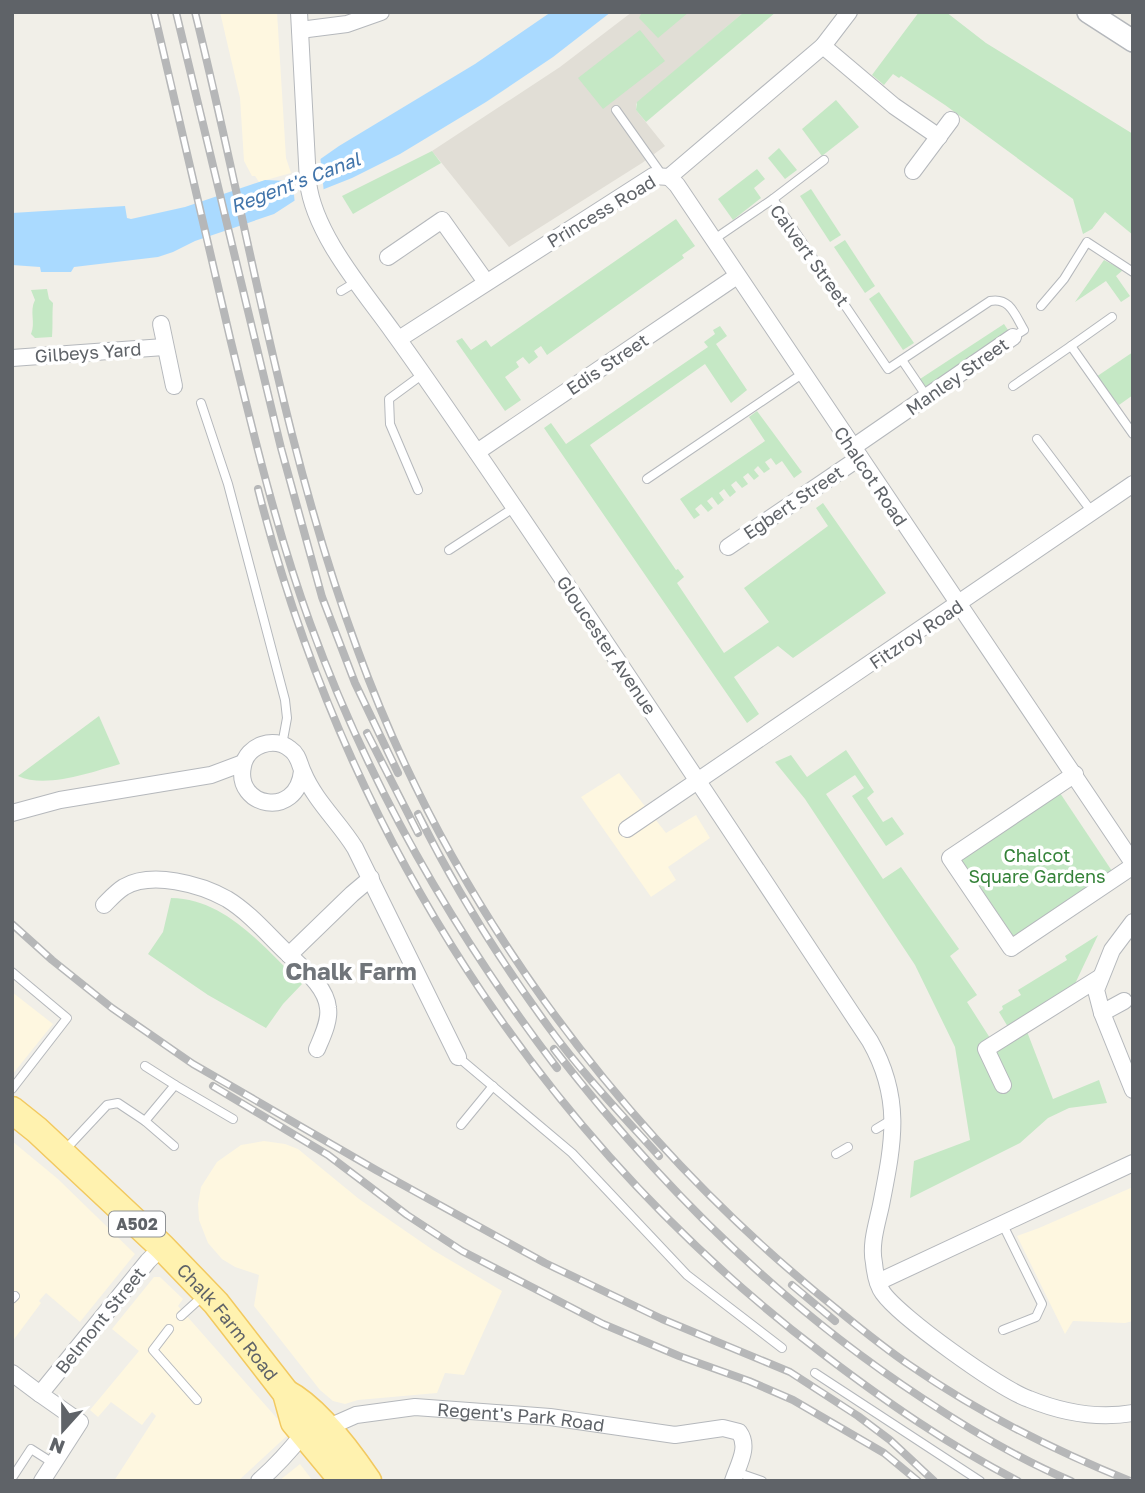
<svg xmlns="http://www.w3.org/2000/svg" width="1145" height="1493" font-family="'Golos Text',sans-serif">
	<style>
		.commercial { fill: #fef7e0 }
		.education { fill: #e1ded6 }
		.green { fill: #c5e8c5 }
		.water { fill: #aadaff }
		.pier { fill: #f1efe8 }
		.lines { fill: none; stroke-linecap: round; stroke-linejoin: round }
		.service-casing { stroke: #b5b8bc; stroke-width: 10 }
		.minor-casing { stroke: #b5b8bc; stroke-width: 18 }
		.tertiary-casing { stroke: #b5b8bc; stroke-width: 24 }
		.primary-casing { stroke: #f2c960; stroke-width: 29 }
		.service { stroke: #fff; stroke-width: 8 }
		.minor { stroke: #fff; stroke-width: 16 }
		.tertiary { stroke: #fff; stroke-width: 21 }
		.primary { stroke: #fff2af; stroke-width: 26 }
		.rail-casing { stroke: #b6b7b8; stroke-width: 8 }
		.rail { stroke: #fff; stroke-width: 5; stroke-dasharray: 16; stroke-linecap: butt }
		.labels { text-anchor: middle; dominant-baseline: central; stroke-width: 7; stroke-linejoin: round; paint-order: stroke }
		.shield { fill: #fff; stroke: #8f9295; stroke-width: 2 }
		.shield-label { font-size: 16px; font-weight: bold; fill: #5f6368 }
		.street-label { font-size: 18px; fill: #5f6368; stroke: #fff }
		.park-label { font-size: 18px; fill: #348238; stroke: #fff }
		.water-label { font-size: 19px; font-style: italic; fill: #4174aa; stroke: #fff }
		.district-label { font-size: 24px; font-weight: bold; fill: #70757a; stroke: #fff }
	</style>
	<rect width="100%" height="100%" fill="#f1efe8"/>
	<g class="commercial">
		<polygon points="220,12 277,12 286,158 291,173 259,182 255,176 252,176 244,161 240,98"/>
		<polygon points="619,773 666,833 696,815 710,838 668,867 676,880 651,897 581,797"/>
		<polygon points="12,992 53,1024 12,1075"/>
		<polygon points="12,1141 58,1179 135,1254 80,1322 46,1293 39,1301 41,1303 12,1342"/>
		<polygon points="264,1141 285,1144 298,1149 359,1199 433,1250 502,1291 464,1375 445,1373 437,1393 358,1400 345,1404 333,1401 320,1390 254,1306 259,1275 235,1267 222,1259 208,1243 199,1220 198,1204 201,1187 217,1162 241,1145"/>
		<polygon points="1133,1187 1133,1321 1125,1323 1073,1321 1065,1334 1017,1236 1039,1228"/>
		<polygon points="154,1277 160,1277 183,1299 178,1306 290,1433 238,1481 114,1481 156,1416 152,1412 142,1425 111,1402 98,1417 90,1410 139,1351 112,1329"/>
		<polygon points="300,1464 313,1481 279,1481 280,1480"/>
	</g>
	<polygon class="education" points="632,12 744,12 636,104 636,110 665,146 642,163 509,247 432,151 560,67"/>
	<g class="green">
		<polygon points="642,12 689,12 658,38 639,18"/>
		<polygon points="744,12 776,12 646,122 636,110 637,102"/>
		<polygon points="919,12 946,12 986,43 1133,134 1133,235 1105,212 1092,229 1083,234 1073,199 945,105 901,76 899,78 893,74 884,85 872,75"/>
		<polygon points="640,30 665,61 603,109 578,78"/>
		<polygon points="836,100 859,127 822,156 802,129"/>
		<polygon points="779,148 797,170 785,179 768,158"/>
		<polygon points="432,151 441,163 353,214 342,196"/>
		<polygon points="757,169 765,179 754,188 761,198 733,220 718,199"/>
		<polygon points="811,189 841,235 830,242 800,196"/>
		<polygon points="676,219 695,246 682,255 684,258 547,355 541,346 534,351 538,357 529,364 523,357 516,362 519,367 505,377 521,400 505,411 456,341 462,338 471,350 486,340 491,347"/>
		<polygon points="845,240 875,286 865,293 834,247"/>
		<polygon points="1104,260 1123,270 1116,276 1130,296 1121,302 1106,281 1075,302"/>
		<path d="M47,289L49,299L53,303C52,316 53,325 52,337L35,338L31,334C36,323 29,311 35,300L31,290Z"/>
		<polygon points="879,292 914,343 903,350 869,299"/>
		<polygon points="1004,324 1010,333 927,389 920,379"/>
		<polygon points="720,326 727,336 716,344 747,390 731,403 705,364 590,445 676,570 678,569 684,577 677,583 724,653 769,622 744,588 828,526 816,508 823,503 886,593 793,658 778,646 734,677 759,714 747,723 544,428 551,423 566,444 708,347 704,342 715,334 713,330"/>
		<polygon points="1133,352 1133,395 1119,405 1096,377"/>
		<polygon points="757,411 802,472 794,478 782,461 776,465 771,458 765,462 770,469 764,473 758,466 754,470 759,476 754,480 748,473 743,477 748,484 742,488 736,481 731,485 736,492 730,497 724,489 719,493 724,500 718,505 712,497 707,501 713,508 708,512 701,504 695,509 700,515 694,519 680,499 765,441 749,417"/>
		<path d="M99,716L120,764C92,772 46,789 18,776Z"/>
		<polygon points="846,750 874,792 867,798 883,822 892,817 904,834 886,846 852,796 864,788 855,775 826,794 883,879 901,867 959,949 950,956 977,995 967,1002 990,1038 1008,1027 999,1012 1003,1009 1002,1006 1021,995 1018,990 1067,960 1065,956 1098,935 1065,1005 1026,1029 1053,1099 1099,1080 1107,1103 1069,1108 1048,1118 1020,1143 910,1198 914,1161 970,1140 955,1047 915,965 805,799 775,762 791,755 807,777"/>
		<polygon points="1060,793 1112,871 1014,937 961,859"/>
		<path d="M171,898C227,899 264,948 302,984L283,1004L266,1028L208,995L148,954L163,932Z"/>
	</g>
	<polygon class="water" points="551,12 611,12 553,57 486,102 400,154 352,178 294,201 274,214 195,241 173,252 158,257 74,267 71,272 41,272 40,267 12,265 12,213 125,206 127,218 131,219 185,207 265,180 289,181 339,146 475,64"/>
	<polygon class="pier" points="320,155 324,193 295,205 292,175"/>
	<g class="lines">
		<defs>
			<g id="service">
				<polyline points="616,110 662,175"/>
				<polyline points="773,199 824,160"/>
				<path d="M713,240L773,199L888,369L990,301C1010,297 1015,315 1024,330L1013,337"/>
				<polyline points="341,291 356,282"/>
				<polyline points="1041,306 1064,279 1087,242 1133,272"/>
				<polyline points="1071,346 1112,317"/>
				<polyline points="902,360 927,397"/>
				<polyline points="1013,386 1071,346 1133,434"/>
				<polyline points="201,403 228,484 285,700 287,718 282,745"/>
				<polyline points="1037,439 1092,512"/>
				<polyline points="647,479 802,374"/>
				<polyline points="418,490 390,424 389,399 423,374"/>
				<polyline points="449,550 515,507"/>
				<polyline points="12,972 67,1018 12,1089"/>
				<polyline points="458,1057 572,1153 687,1275 782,1348"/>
				<polyline points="175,1085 233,1119"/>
				<polyline points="145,1121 174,1146"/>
				<polyline points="461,1125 493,1086"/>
				<polyline points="876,1129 891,1120"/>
				<polyline points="64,1151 107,1105 118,1103 145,1121 175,1085 145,1066"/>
				<polyline points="836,1154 848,1147"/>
				<polyline points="1002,1223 1042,1304 1036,1317 1003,1330"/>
				<polyline points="12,1299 15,1296"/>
				<polyline points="181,1316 204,1295"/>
				<polyline points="169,1329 153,1350 197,1400"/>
				<polyline points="815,1373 980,1481"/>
				<polyline points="736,1472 762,1481"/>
				<polyline points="12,1478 31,1449 53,1463"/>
			</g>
			<g id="minor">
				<path d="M299,12L308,182C314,234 363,290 393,332C422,372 450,413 478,454C611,648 740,845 870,1041C903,1099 893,1144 881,1205C877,1224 870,1244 874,1263C875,1273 877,1285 883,1293C900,1317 1000,1389 1029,1399C1061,1412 1098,1419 1133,1413"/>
				<polyline points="300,30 347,24 381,12"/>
				<polyline points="823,46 894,106 939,137"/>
				<polyline points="913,171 951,120"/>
				<polyline points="669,177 677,185 1133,863"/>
				<polyline points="669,177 823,46 849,12"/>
				<polyline points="388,257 442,220 486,282"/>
				<polyline points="161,324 174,386"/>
				<polyline points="399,339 653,176 669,177"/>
				<polyline points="12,358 164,347"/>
				<polyline points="852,448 1013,337"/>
				<polyline points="477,452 737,276"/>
				<polyline points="728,547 859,458"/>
				<path d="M302,771C297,820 234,807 243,766C247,745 274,736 290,749C299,755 299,764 303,772C315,801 339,822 355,848L458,1057"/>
				<polyline points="1075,774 950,858 1011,948 1133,866"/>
				<polyline points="12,813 60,800 211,775 243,763"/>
				<polyline points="627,829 1133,484"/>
				<path d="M104,905C110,899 116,892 124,887C152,871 200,884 227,899C250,913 268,935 287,953C302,968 326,986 328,1008C330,1021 322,1037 317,1049"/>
				<polyline points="1133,922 1112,950 1096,990 1102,1013 1133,1090"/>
				<polyline points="289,955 352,894 371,878"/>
				<polyline points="1102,1013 1124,1001"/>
				<polyline points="1003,1085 986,1049 1099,978"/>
				<polyline points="878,1282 1133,1163"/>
				<polyline points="12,1373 40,1394"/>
				<path id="s1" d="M322,1430L356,1415L415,1407L550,1417L675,1435L723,1428L739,1432C750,1447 738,1465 733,1481"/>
				<polyline points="42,1481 80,1422 40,1394 148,1261 162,1247"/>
				<path d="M259,1481C276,1466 289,1452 303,1434"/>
			</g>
			<polyline id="tertiary" points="1088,12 1133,41"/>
			<g id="primary">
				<path id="s2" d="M12,1110L37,1130L162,1247L216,1303L286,1393L294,1422L343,1481"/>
				<path d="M286,1393C315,1408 349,1453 368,1481"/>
			</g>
		</defs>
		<use href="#service" class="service-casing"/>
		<use href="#minor" class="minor-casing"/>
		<use href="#tertiary" class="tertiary-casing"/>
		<use href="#primary" class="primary-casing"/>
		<use href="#service" class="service"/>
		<use href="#minor" class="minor"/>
		<use href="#tertiary" class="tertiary"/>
		<use href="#primary" class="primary"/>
		<defs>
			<g id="rail">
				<path d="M154,12C180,122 205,232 231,342C254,436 277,532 310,623C368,783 454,933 557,1068"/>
				<polyline points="176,12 281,448 322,597 355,683 398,773"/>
				<path d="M195,12C248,225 282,445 358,651C448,899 614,1125 817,1293C848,1318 878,1344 911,1366C979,1413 1053,1450 1130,1481"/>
				<path d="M258,489C345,833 540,1139 823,1354C885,1401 948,1445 1018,1481"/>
				<polyline points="367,733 418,833"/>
				<path d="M418,814C455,889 501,962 550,1029C582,1073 623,1116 659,1156"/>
				<polyline points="12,924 52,960 112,1008 193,1064 376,1170 545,1263 662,1319 790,1372 858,1416 890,1440 934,1481"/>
				<path d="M554,1049C658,1184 780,1305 922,1398C970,1430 1019,1459 1071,1481"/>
				<polyline points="213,1086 328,1155 407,1215 462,1251 603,1324 679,1356 749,1381 793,1400 884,1453 918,1481"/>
				<polyline points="792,1285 835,1321"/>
			</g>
		</defs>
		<use href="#rail" class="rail-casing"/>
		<use href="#rail" class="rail"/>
	</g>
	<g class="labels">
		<rect class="shield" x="109" y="1211.5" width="56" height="25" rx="5"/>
		<g class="shield-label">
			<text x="137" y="1224">A502</text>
		</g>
		<g class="street-label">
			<text transform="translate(601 211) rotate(-31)">Princess Road</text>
			<text transform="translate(810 255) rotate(54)">Calvert Street</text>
			<text transform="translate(88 352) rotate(-4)">Gilbeys Yard</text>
			<text transform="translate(607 364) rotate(-34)">Edis Street</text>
			<text transform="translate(957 376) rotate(-35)">Manley Street</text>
			<text transform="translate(871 476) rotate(56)">Chalcot Road</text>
			<text transform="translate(793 502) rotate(-34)">Egbert Street</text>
			<text transform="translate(916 634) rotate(-34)">Fitzroy Road</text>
			<text transform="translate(607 645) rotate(56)">Gloucester Avenue</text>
			<text transform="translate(100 1320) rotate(-51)">Belmont Street</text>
			<text stroke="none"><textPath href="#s2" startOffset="303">Chalk Farm Road</textPath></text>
			<text stroke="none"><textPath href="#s1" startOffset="203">Regent's Park Road</textPath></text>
		</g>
		<g class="park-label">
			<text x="1037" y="855">Chalcot<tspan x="1037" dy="21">Square Gardens</tspan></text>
		</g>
		<g class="water-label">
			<text transform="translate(295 182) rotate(-21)">Regent's Canal</text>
		</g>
		<g class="district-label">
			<text x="351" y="970">Chalk Farm</text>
		</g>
	</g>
	<rect width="1145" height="1493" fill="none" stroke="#5f6368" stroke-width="28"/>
	<g transform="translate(63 1430) rotate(201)" stroke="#ffffff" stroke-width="5" paint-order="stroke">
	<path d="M0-5L12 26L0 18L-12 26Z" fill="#5f6368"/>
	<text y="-10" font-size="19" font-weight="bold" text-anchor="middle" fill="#5f6368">N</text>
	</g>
</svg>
